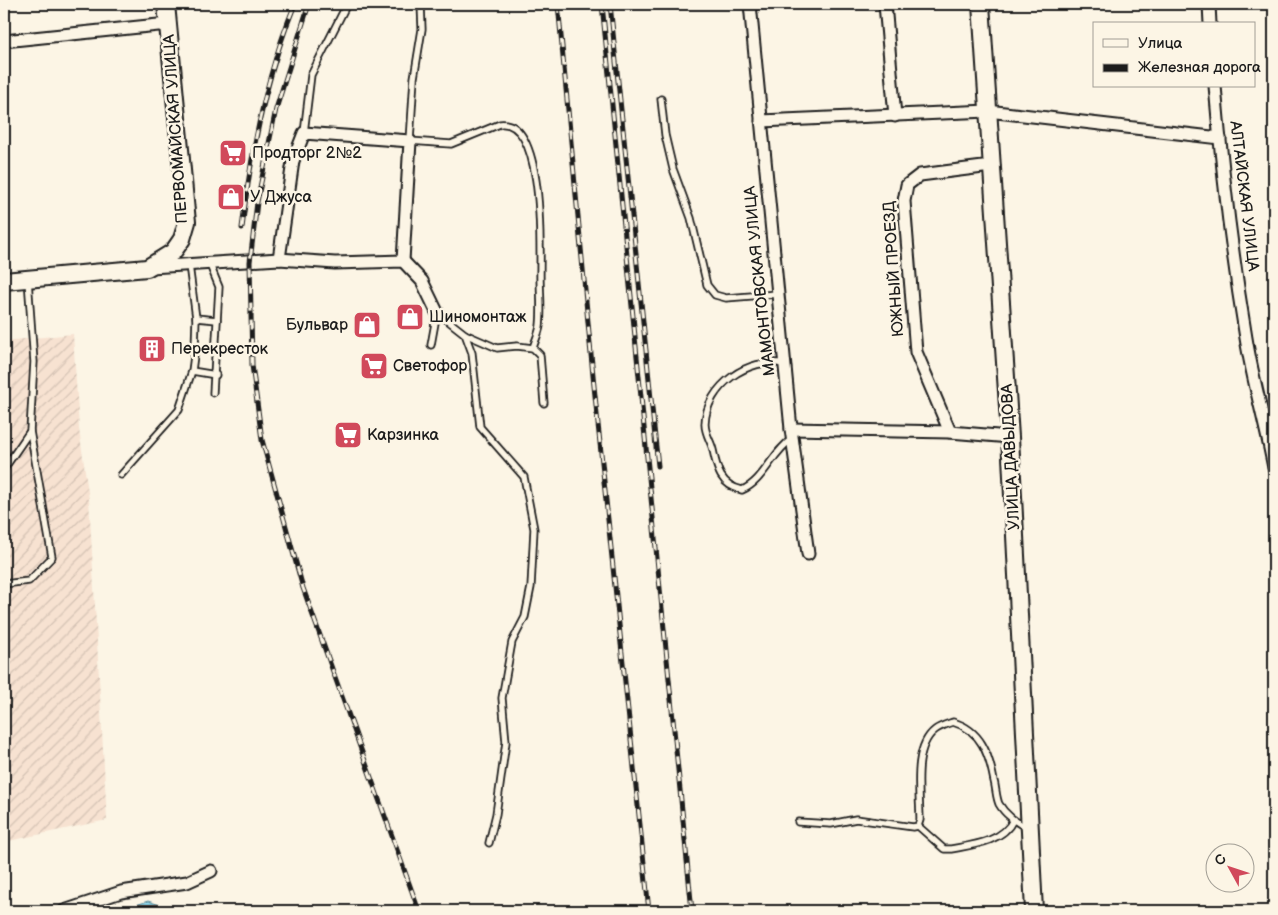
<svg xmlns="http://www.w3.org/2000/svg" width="1278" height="915" font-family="'Balsamiq Sans',sans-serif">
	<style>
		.industrial { fill: url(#industrial-furrows) }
		.water { fill: url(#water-ripples); stroke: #618e9b }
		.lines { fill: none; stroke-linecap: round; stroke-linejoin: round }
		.service-casing { stroke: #1c1c1c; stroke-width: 9 }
		.minor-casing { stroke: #1c1c1c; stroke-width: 15 }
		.secondary-casing { stroke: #1c1c1c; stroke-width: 20 }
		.service { stroke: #fcf5e5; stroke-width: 5.5 }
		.minor { stroke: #fcf5e5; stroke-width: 11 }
		.secondary { stroke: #fcf5e5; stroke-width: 16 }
		.rail-casing { stroke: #1c1c1c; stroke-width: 5 }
		.rail { stroke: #fcf5e5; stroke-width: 3; stroke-dasharray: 9; stroke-linecap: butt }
		.labels { text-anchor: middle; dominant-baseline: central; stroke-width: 5; stroke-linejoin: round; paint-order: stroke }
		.street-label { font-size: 16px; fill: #1c1c1c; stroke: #fcf5e5 }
		.poi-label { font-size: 16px; fill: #1c1c1c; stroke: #fcf5e5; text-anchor: start }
	</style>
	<defs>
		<pattern id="industrial-furrows" width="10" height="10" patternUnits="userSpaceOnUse" patternTransform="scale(1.25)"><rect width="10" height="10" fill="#f7e2d1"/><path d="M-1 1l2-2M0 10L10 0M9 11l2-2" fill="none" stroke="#d3c1b3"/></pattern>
		<pattern id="water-ripples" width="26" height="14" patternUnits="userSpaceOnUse" patternTransform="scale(1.25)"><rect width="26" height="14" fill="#8fdaf0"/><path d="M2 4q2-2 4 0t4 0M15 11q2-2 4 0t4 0" fill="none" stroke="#7bbacd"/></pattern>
	</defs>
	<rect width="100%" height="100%" fill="#fcf5e5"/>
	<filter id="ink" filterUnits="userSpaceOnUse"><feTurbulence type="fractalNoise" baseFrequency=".02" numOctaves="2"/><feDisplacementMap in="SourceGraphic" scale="10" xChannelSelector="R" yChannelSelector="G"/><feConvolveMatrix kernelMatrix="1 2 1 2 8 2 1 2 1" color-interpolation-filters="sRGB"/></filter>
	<g filter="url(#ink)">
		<polygon class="industrial" points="73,334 79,429 89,499 107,820 4,842 4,341"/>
		<polygon class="water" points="148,901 178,911 118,911"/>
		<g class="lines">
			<defs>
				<g id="service">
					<path d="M421,4L422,29L414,78L410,141L451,144L500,124C545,119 540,247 540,276C540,292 542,310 540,326C539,333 535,341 533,348"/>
					<polyline points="661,99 665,135 673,169 691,218 707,285 715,295 726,298 777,294"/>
					<polyline points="304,133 311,75 347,4"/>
					<polyline points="210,265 219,287 213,393"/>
					<polyline points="196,318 217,320"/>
					<polyline points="465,334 497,348 517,346 533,348 540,355 544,403"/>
					<polyline points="431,345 437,312 465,334 472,353 480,427 524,477 534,529 531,587 525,617 512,642 502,698 506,742 496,814 489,843"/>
					<path d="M784,364C749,356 706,386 705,424C705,434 711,441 713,450C717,469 720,485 742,490C764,481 772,452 792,439"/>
					<polyline points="192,371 216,375"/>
					<polyline points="4,469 30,431"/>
					<polyline points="121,475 179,410 192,371 195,348 196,318 189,265"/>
					<polyline points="4,584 29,581 52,557 30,431 34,362 28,280"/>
					<path d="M798,822L831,824L856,819L913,827L918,826L920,820C920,794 912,748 935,730C940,726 947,724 953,722C981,730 989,754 994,781C996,788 996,797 999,804C1006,816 1017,822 1028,829"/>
					<path d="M918,826L944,849H951C972,845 1003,842 1013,820"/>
				</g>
				<g id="minor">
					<polyline points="750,4 791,429 808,554"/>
					<polyline points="885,4 895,116"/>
					<polyline points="1209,4 1210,24"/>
					<polyline points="4,41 168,24"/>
					<path d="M1215,86C1222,170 1232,255 1246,338C1253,382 1266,425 1274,468"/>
					<polyline points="761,121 988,111 1220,138"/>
					<polyline points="279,259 293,161 304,133 410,141 403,261"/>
					<polyline points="151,267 279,259 335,263 403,261 422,281 437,312"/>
					<polyline points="791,429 950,432 1010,437"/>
					<polyline points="950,432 916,352 904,201 907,185 920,175 991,166"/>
					<polyline points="64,911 121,892 187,882 211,871"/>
				</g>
				<g id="secondary">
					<polyline points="981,4 1010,437 1034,911"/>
					<polyline points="4,281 147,268 173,252 182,239 187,222 166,4"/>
				</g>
			</defs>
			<use href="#service" class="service-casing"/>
			<use href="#minor" class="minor-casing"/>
			<use href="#secondary" class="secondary-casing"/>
			<use href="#service" class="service"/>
			<use href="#minor" class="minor"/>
			<use href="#secondary" class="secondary"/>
			<defs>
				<g id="rail">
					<polyline points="309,4 276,109 257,202 250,262 252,365 262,440 303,588 419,911"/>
					<polyline points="558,4 594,386 649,911"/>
					<polyline points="602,4 692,911"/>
					<polyline points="610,4 658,466"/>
					<path d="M242,228C251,151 266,75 295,4"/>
				</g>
			</defs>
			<use href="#rail" class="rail-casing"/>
			<use href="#rail" class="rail"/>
		</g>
	</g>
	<defs>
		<symbol id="supermarket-square" viewBox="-11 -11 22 22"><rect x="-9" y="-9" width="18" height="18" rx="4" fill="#d1495b" stroke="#fcf5e5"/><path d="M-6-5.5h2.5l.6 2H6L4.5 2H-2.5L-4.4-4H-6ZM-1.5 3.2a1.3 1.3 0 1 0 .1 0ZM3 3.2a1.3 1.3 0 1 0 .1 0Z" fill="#fff"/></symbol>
		<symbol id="shop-square" viewBox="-11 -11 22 22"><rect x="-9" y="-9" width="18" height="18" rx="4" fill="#d1495b" stroke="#fcf5e5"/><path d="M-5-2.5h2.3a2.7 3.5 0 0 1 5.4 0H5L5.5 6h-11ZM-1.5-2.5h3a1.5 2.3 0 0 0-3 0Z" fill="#fff"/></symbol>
		<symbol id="building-square" viewBox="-11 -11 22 22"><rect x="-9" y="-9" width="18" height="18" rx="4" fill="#d1495b" stroke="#fcf5e5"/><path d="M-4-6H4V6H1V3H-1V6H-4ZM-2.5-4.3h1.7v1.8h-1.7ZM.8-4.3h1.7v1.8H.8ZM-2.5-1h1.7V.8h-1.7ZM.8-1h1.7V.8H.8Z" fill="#fff"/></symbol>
	</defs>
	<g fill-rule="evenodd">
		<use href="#supermarket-square" x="217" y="137" width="32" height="32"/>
		<use href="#shop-square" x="215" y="181" width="32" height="32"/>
		<use href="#shop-square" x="394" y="301" width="32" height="32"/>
		<use href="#shop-square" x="351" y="309" width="32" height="32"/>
		<use href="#building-square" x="136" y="333" width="32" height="32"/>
		<use href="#supermarket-square" x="358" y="350" width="32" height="32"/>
		<use href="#supermarket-square" x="332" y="419" width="32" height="32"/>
	</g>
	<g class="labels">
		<g class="street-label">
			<text transform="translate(176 129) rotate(-94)">ПЕРВОМАЙСКАЯ УЛИЦА</text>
			<text transform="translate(1244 196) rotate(83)">АЛТАЙСКАЯ УЛИЦА</text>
			<text transform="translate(894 269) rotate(-94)">ЮЖНЫЙ ПРОЕЗД</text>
			<text transform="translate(760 281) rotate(-96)">МАМОНТОВСКАЯ УЛИЦА</text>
			<text transform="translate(1011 457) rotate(-93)">УЛИЦА ДАВЫДОВА</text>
		</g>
		<g class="poi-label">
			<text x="252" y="153">Продторг 2№2</text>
			<text x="250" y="197">У Джуса</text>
			<text x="429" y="317">Шиномонтаж</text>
			<text x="348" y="325" text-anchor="end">Бульвар</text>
			<text x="171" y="349">Перекресток</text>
			<text x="393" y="366">Светофор</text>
			<text x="367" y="435">Карзинка</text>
		</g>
	</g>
	<rect width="1278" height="915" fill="none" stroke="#fcf5e5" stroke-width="20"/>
	<rect x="10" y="10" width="1258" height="895" fill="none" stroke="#1c1c1c" stroke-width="2" filter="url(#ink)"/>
	<rect x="1093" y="22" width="162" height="65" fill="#fcf5e5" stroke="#a29e95"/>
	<rect x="1103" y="39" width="25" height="8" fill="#fcf5e5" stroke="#a29e95"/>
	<text x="1138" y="48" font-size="15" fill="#1c1c1c">Улица</text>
	<rect x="1103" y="64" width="25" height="8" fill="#1c1c1c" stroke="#a29e95"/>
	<text x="1138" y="72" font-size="15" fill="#1c1c1c">Железная дорога</text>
	<g transform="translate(1230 868) rotate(310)"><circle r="24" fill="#fcf5e5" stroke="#a29e95"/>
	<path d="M0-4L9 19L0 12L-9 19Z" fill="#d1495b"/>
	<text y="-8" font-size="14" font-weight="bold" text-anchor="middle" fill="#1c1c1c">С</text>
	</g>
</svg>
